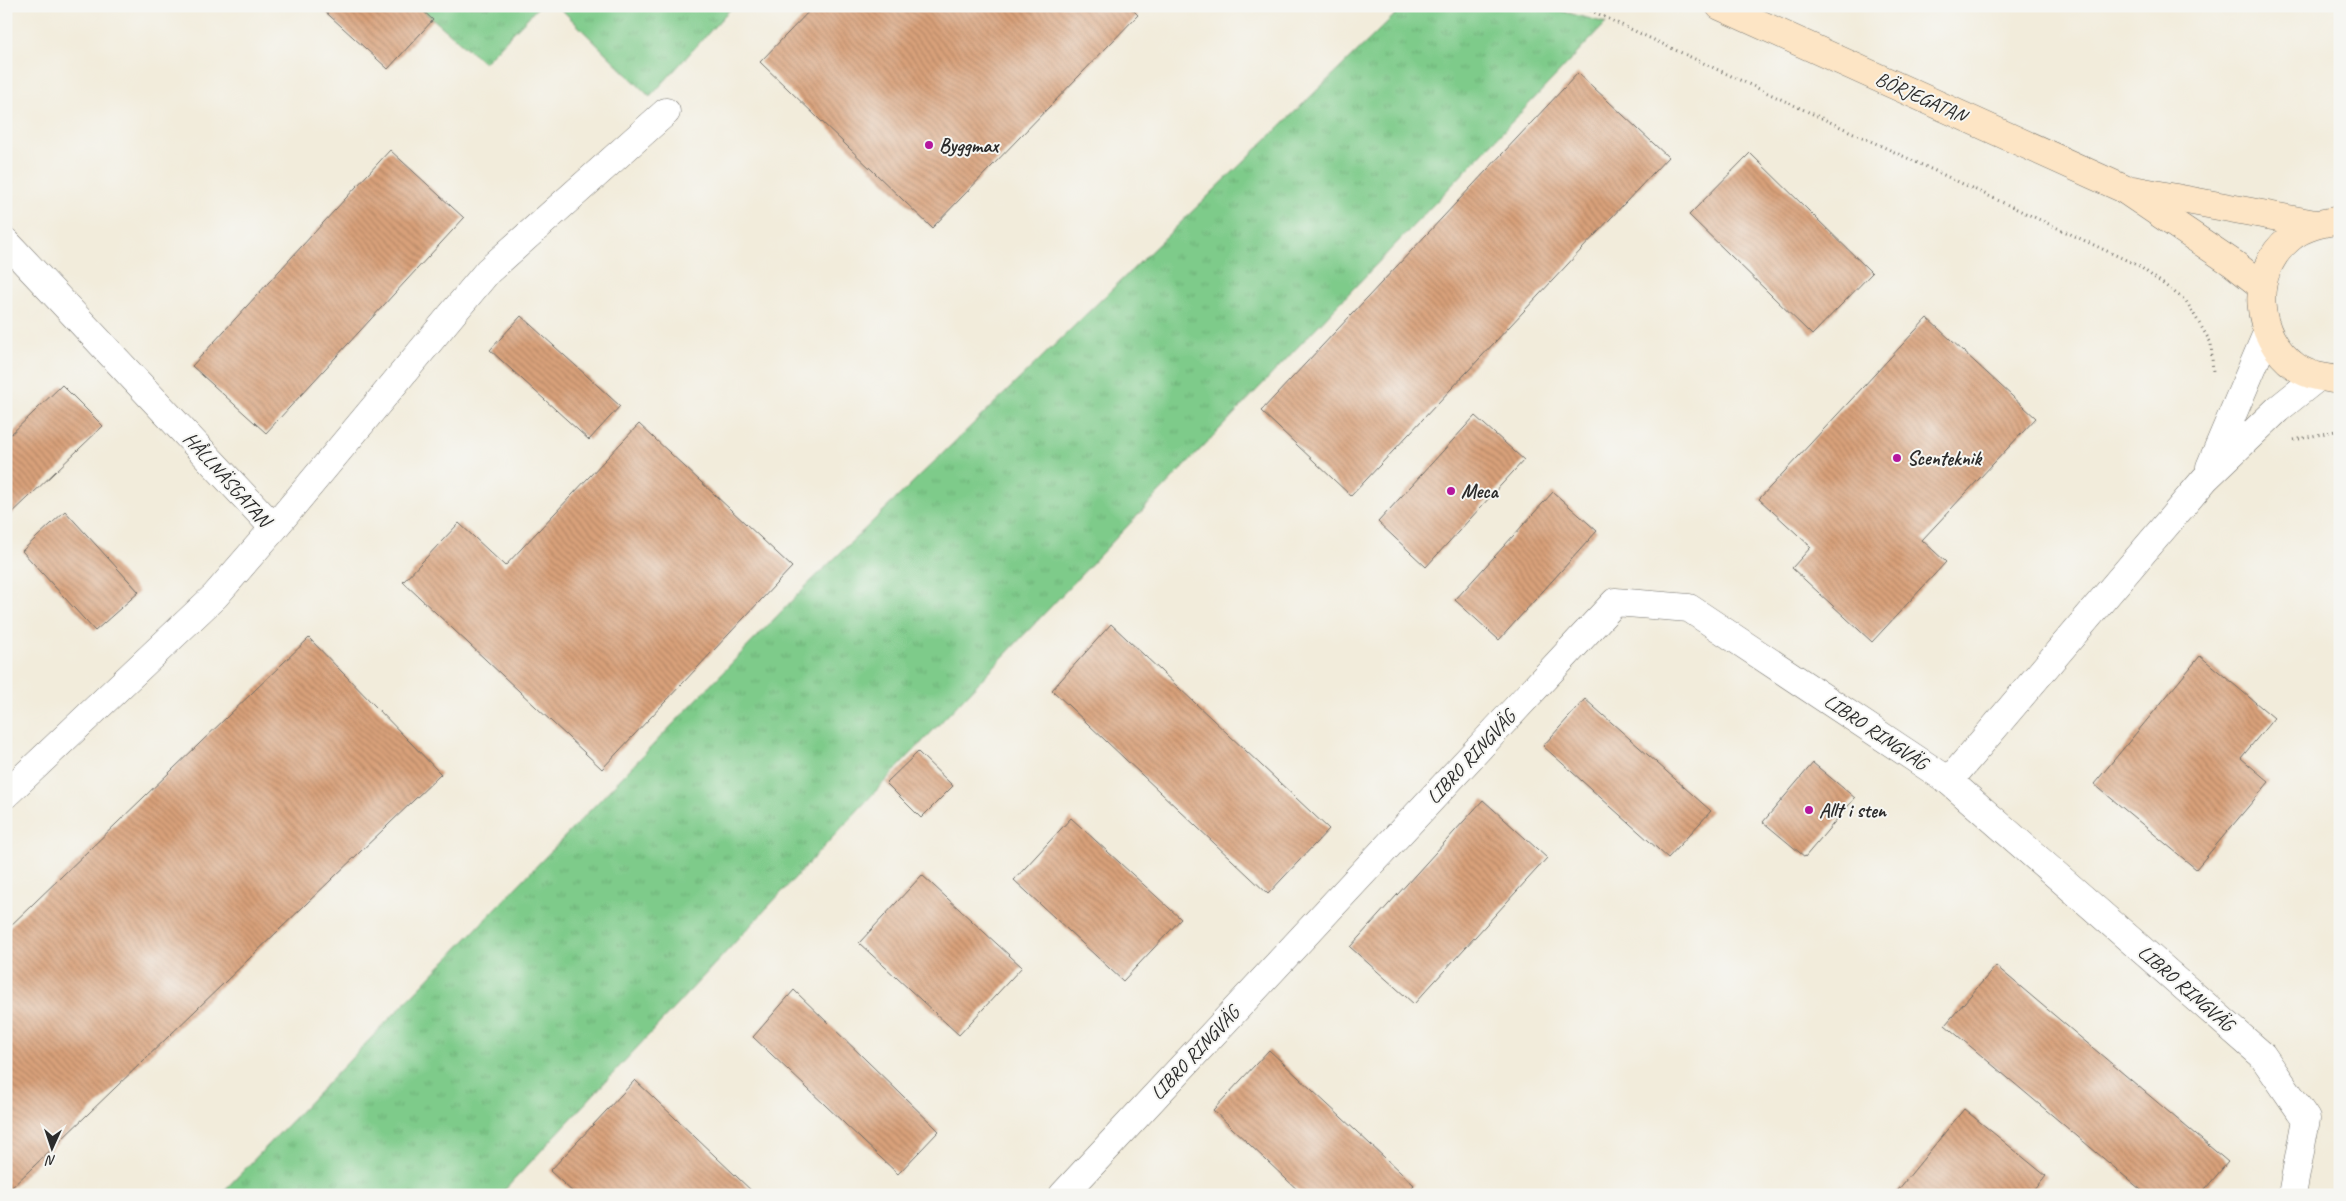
<svg xmlns="http://www.w3.org/2000/svg" width="2346" height="1201" font-family="Caveat,sans-serif">
	<style>
		.grass { fill: url(#grass-tufts); stroke: #547b5a }
		.building { fill: url(#building-back-hatch) }
		.lines { fill: none; stroke-linecap: round; stroke-linejoin: round }
		.minor-casing { stroke: #716f69; stroke-width: 29 }
		.secondary-casing { stroke: #716f69; stroke-width: 29 }
		.path { stroke: #716f69; stroke-width: 3; stroke-dasharray: 1 4; stroke-linecap: butt }
		.minor { stroke: #fff; stroke-width: 28 }
		.secondary { stroke: #fde5c5; stroke-width: 28 }
		.poi-dot { fill: #b5179e; stroke: #f6f6f2; stroke-width: 2 }
		.labels { text-anchor: middle; dominant-baseline: central; stroke-width: 4; stroke-linejoin: round; paint-order: stroke }
		.street-label { font-size: 20px; fill: #2b2b2b; stroke: #f6f6f2 }
		.poi-label { font-size: 20px; font-weight: bold; fill: #2b2b2b; stroke: #f6f6f2; text-anchor: start }
	</style>
	<defs>
		<pattern id="grass-tufts" width="24" height="20" patternUnits="userSpaceOnUse" patternTransform="scale(1.25)"><rect width="24" height="20" fill="#7ecb8a"/><path d="M3 7l-1-3M5 7V3M7 7l1-3M15 17l-1-3M17 17v-4M19 17l1-3" fill="none" stroke="#6dae77"/></pattern>
		<pattern id="building-back-hatch" width="6" height="6" patternUnits="userSpaceOnUse" patternTransform="scale(1.25)"><rect width="6" height="6" fill="#d9a17a"/><path d="M-1 5l2 2M0 0l6 6M5-1l2 2" fill="none" stroke="#b08364"/></pattern>
	</defs>
	<rect width="100%" height="100%" fill="#f6f6f2"/>
	<filter id="ink" filterUnits="userSpaceOnUse"><feTurbulence type="fractalNoise" baseFrequency=".02" numOctaves="2"/><feDisplacementMap in="SourceGraphic" scale="10" xChannelSelector="R" yChannelSelector="G"/><feConvolveMatrix kernelMatrix="1 2 1 2 8 2 1 2 1" color-interpolation-filters="sRGB"/></filter>
	<filter id="wash" filterUnits="userSpaceOnUse"><feTurbulence type="fractalNoise" baseFrequency=".0096" numOctaves="4" result="noise"/><feDisplacementMap in="SourceGraphic" scale="20" xChannelSelector="R" yChannelSelector="G"/><feGaussianBlur stdDeviation="1.12" result="paint"/><feColorMatrix in="noise" values="0 0 0 0 0 0 0 0 0 0 0 0 0 0 0 0 0 1.4 0 .05"/><feComposite in="paint" operator="in"/></filter>
	<g filter="url(#wash)">
		<rect width="100%" height="100%" fill="#f2ecdb"/>
		<g class="grass">
			<polygon points="418,6 539,6 484,63"/>
			<polygon points="558,6 733,6 650,97"/>
			<polygon points="1404,6 1542,6 1606,23 885,781 500,1195 220,1195 804,588"/>
		</g>
		<g id="blocks">
			<g class="building">
				<polygon points="319,6 418,6 433,20 388,69"/>
				<polygon points="814,6 1129,6 1138,15 932,228 760,62"/>
				<polygon points="1578,73 1668,157 1351,496 1261,411"/>
				<polygon points="390,150 464,218 266,433 192,366"/>
				<polygon points="1750,153 1872,273 1812,335 1689,215"/>
				<polygon points="521,316 620,406 589,440 490,350"/>
				<polygon points="1927,318 2036,418 1922,540 1946,562 1872,642 1792,568 1811,547 1759,499"/>
				<polygon points="62,385 103,426 6,519 6,439"/>
				<polygon points="1475,416 1524,460 1426,567 1378,522"/>
				<polygon points="639,424 792,567 602,769 403,582 459,523 505,566"/>
				<polygon points="1553,492 1597,531 1499,640 1455,600"/>
				<polygon points="65,511 139,592 95,631 22,551"/>
				<polygon points="1111,624 1329,829 1268,894 1052,690"/>
				<polygon points="309,638 441,774 6,1193 6,930"/>
				<polygon points="2200,656 2274,718 2241,758 2269,782 2196,869 2094,784"/>
				<polygon points="1585,699 1711,811 1668,858 1543,746"/>
				<polygon points="918,752 953,786 921,818 886,783"/>
				<polygon points="1813,763 1855,798 1805,857 1763,822"/>
				<polygon points="1483,800 1547,858 1414,1004 1350,947"/>
				<polygon points="1071,818 1181,919 1123,981 1014,880"/>
				<polygon points="922,875 1022,967 959,1035 859,943"/>
				<polygon points="1996,966 2228,1162 2200,1195 2147,1195 1945,1025"/>
				<polygon points="794,990 939,1131 898,1174 753,1037"/>
				<polygon points="1269,1050 1414,1185 1405,1195 1303,1195 1213,1110"/>
				<polygon points="635,1080 756,1195 576,1195 550,1171"/>
				<polygon points="1964,1109 2046,1176 2031,1195 1894,1195"/>
			</g>
		</g>
	</g>
	<g filter="url(#ink)">
		<use href="#blocks" fill-opacity="0" stroke="#716f69" stroke-width="1"/>
		<g class="lines">
			<defs>
				<g id="minor">
					<polyline points="6,242 274,528"/>
					<polyline points="2210,467 2267,333"/>
					<polyline points="1949,781 2205,479 2278,409 2318,377"/>
					<polyline points="6,794 215,596 274,528 488,271 666,112"/>
					<polyline points="1063,1195 1615,602 1689,608 1949,781 2262,1055 2306,1119 2292,1195"/>
				</g>
				<g id="secondary">
					<polyline points="1720,6 2122,188 2234,264 2262,286"/>
					<polyline points="2133,190 2315,224"/>
					<path d="M2340,220C2322,223 2304,226 2290,238C2248,272 2254,337 2296,367C2309,376 2325,378 2340,380"/>
				</g>
			</defs>
			<use href="#minor" class="minor-casing"/>
			<use href="#secondary" class="secondary-casing"/>
			<g class="path">
				<polyline points="1581,6 2139,266 2186,301 2211,343 2213,372"/>
				<polyline points="2294,440 2340,430"/>
			</g>
			<use href="#minor" class="minor"/>
			<use href="#secondary" class="secondary"/>
		</g>
	</g>
	<g class="poi-dot">
		<circle cx="929" cy="145" r="5"/>
		<circle cx="1897" cy="458" r="5"/>
		<circle cx="1451" cy="491" r="5"/>
		<circle cx="1809" cy="810" r="5"/>
	</g>
	<g class="labels">
		<g class="street-label">
			<text transform="translate(1921 97) rotate(24)">BÖRJEGATAN</text>
			<text transform="translate(227 479) rotate(48)">HÅLLNÄSGATAN</text>
			<text transform="translate(1876 732) rotate(34)">LIBRO RINGVÄG</text>
			<text transform="translate(1471 757) rotate(-47)">LIBRO RINGVÄG</text>
			<text transform="translate(2186 988) rotate(41)">LIBRO RINGVÄG</text>
			<text transform="translate(1195 1053) rotate(-47)">LIBRO RINGVÄG</text>
		</g>
		<g class="poi-label">
			<text x="939" y="145">Byggmax</text>
			<text x="1907" y="458">Scenteknik</text>
			<text x="1461" y="491">Meca</text>
			<text x="1819" y="810">Allt i sten</text>
		</g>
	</g>
	<rect width="2346" height="1201" fill="none" stroke="#f6f6f2" stroke-width="25"/>
	<g transform="translate(52 1148) rotate(183)" stroke="#f6f6f2" stroke-width="4" paint-order="stroke">
	<path d="M0-4L9 19L0 12L-9 19Z" fill="#2b2b2b"/>
	<text y="-8" font-size="14" font-weight="bold" text-anchor="middle" fill="#2b2b2b">N</text>
	</g>
</svg>
